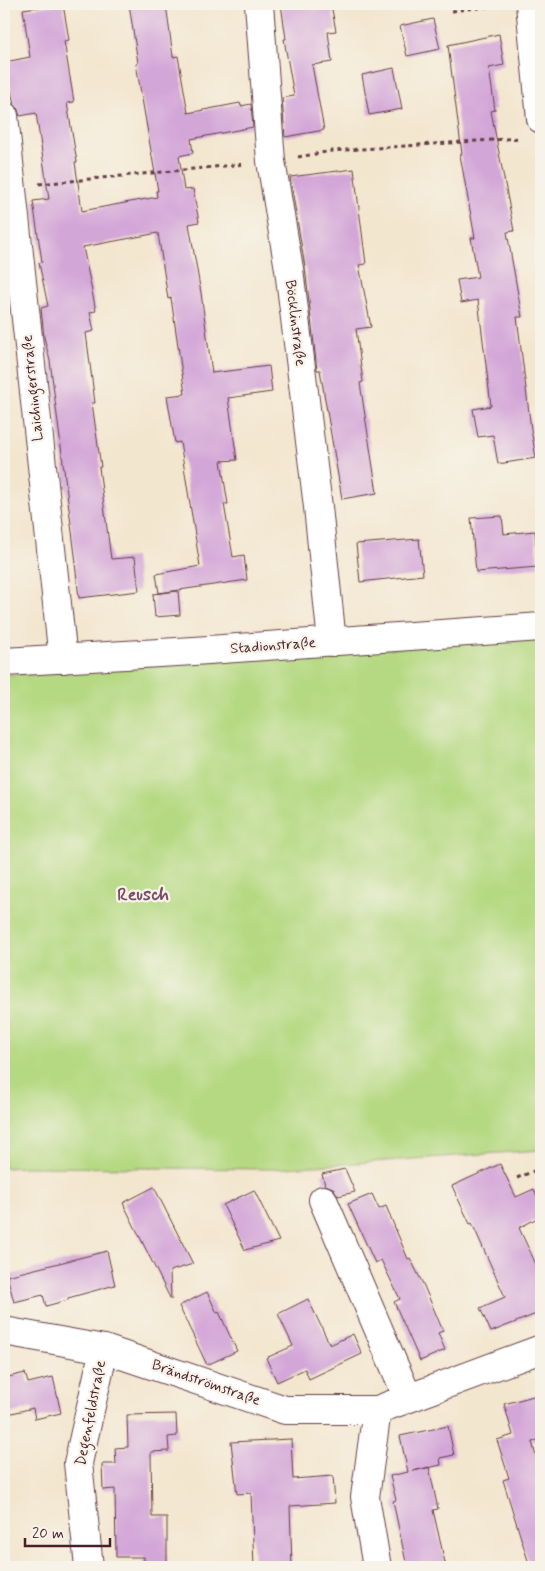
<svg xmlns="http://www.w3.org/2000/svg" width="545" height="1571" font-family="Mynerve,sans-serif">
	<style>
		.green { fill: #b5d982; stroke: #807c56 }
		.building { fill: #d3a6d8 }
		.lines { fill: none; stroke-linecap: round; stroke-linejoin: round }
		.minor-casing { stroke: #633d44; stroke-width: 30 }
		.path { stroke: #633d44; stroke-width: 3; stroke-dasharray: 4 4; stroke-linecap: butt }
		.minor { stroke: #fff; stroke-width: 28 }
		.labels { text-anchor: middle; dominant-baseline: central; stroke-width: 4.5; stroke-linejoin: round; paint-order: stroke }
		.street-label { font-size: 15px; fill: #4a1f2b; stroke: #f7f3e8 }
		.quarter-label { font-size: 18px; font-weight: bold; fill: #7a4e68; stroke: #f7f3e8 }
	</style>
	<rect width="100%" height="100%" fill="#f7f3e8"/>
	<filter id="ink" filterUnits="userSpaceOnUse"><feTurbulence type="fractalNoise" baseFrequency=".02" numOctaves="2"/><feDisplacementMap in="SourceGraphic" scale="10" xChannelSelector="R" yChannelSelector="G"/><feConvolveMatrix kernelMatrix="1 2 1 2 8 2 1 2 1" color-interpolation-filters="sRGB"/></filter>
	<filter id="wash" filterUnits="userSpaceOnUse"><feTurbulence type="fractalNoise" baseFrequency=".0096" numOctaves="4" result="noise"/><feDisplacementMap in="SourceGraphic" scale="20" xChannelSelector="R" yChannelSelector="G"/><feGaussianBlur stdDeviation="1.12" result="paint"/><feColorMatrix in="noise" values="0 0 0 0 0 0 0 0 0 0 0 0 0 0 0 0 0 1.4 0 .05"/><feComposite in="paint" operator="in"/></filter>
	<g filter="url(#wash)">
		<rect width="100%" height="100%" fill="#f3e6cf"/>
		<polygon class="green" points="541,638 541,1150 272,1169 28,1167 4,1168 4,675"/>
		<g id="blocks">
			<g class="building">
				<polygon points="63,4 69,40 64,41 74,102 67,103 77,162 75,162 82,211 157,197 156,191 158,191 136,64 138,63 129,4 166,4 173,57 178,56 188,113 240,103 241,106 251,104 253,127 191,139 193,153 179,156 184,190 193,189 199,222 189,224 201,293 212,373 269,366 272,392 228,398 237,460 221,461 228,504 224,504 233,557 244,555 247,580 159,593 156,574 200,566 180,442 175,443 167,396 185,394 171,298 168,299 158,233 83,247 96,311 90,312 94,331 86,333 95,403 92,403 101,467 99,467 111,559 135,557 139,591 79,598 75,563 76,563 50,361 44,337 41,308 48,306 39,263 42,262 33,201 49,199 36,113 20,116 17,107 14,105 5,62 30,57 23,9"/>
				<polygon points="281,4 331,4 336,31 328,32 332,62 312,65 324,130 285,137 282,98 294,96 284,39 286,39"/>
				<polygon points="433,19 440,49 407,56 400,26"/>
				<polygon points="499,34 504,65 489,68 495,110 491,111 514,231 507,232 522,317 517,317 531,429 536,458 498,464 493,435 478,437 473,409 491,406 478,300 461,303 457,280 478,277 471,238 475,238 460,155 462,154 448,45"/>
				<polygon points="394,68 402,109 369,115 362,75"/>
				<polygon points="354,169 366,264 359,265 371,327 356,329 363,382 360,383 377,493 342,499 320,370 317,370 305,267 290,177"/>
				<polygon points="502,516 504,534 535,531 538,567 476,572 471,518"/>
				<polygon points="419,539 423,575 360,582 356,544"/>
				<polygon points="178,591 180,615 155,617 153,594"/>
				<polygon points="500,1164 516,1197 534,1189 541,1206 541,1216 519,1228 541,1275 541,1312 491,1332 480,1308 505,1297 472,1223 470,1224 452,1186"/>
				<polygon points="345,1169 355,1192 338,1196 333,1188 325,1185 322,1174"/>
				<polygon points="154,1187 193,1264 170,1271 171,1300 123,1203"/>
				<polygon points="254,1190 279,1241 245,1250 223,1205"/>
				<polygon points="372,1194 379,1209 386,1206 408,1259 410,1258 424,1286 443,1331 438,1333 445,1350 420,1361 394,1302 400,1299 381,1260 375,1263 348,1204"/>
				<polygon points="107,1251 115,1285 68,1298 68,1300 46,1306 43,1295 14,1302 7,1276"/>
				<polygon points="207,1292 217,1313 219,1312 237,1351 207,1365 179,1306"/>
				<polygon points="308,1299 330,1345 353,1334 362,1354 309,1379 305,1369 277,1382 266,1358 293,1346 278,1314"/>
				<polygon points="25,1373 28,1383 53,1377 61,1413 35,1419 33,1408 4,1415 4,1378"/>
				<polygon points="541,1394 541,1439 532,1442 541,1474 541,1567 530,1567 503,1480 509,1478 497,1440 513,1435 504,1404"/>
				<polygon points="176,1414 177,1436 168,1437 169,1451 151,1452 152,1517 167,1517 167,1567 144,1567 144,1557 116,1557 115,1489 103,1490 102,1464 116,1464 115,1448 128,1447 127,1415"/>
				<polygon points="448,1426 454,1455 440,1458 441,1465 413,1471 429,1467 438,1509 433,1510 446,1567 407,1567 393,1501 396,1500 390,1476 408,1472 400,1436"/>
				<polygon points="291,1439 293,1479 333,1476 335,1503 290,1506 292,1567 254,1567 251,1493 237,1494 231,1442"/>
			</g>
		</g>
	</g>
	<g filter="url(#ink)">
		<use href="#blocks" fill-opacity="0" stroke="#633d44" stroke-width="1"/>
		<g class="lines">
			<defs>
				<g id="minor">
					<polyline points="259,4 271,161 289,269 318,507 332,642"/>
					<polyline points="530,4 541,119"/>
					<polyline points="4,116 63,659"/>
					<polyline points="4,662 194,651 541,627"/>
					<polyline points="323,1200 408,1398"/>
					<polyline points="4,1331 104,1349 285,1410 377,1410 541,1349"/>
					<polyline points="89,1567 78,1463 104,1349"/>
					<polyline points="377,1567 365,1497 377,1410"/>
				</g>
			</defs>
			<use href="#minor" class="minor-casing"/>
			<g class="path">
				<polyline points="452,11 502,5"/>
				<polyline points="298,157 332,151 521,138"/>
				<polyline points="39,184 245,164"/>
				<polyline points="517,1178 541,1168"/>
			</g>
			<use href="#minor" class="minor"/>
		</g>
	</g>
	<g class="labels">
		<g class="street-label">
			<text transform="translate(295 323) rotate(83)">Böcklinstraße</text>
			<text transform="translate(33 388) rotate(-96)">Laichingerstraße</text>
			<text transform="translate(273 646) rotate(-4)">Stadionstraße</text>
			<text transform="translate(206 1383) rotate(19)">Brändströmstraße</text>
			<text transform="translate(91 1413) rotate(-79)">Degenfeldstraße</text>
		</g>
		<g class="quarter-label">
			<text x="143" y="895">Reusch</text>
		</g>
	</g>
	<rect width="545" height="1571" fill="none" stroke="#f7f3e8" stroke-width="20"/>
	<path d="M25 1538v8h85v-8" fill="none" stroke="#4a1f2b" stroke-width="2.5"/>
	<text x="32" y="1538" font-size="15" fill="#4a1f2b" stroke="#f7f3e8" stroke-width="4" paint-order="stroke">20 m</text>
</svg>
